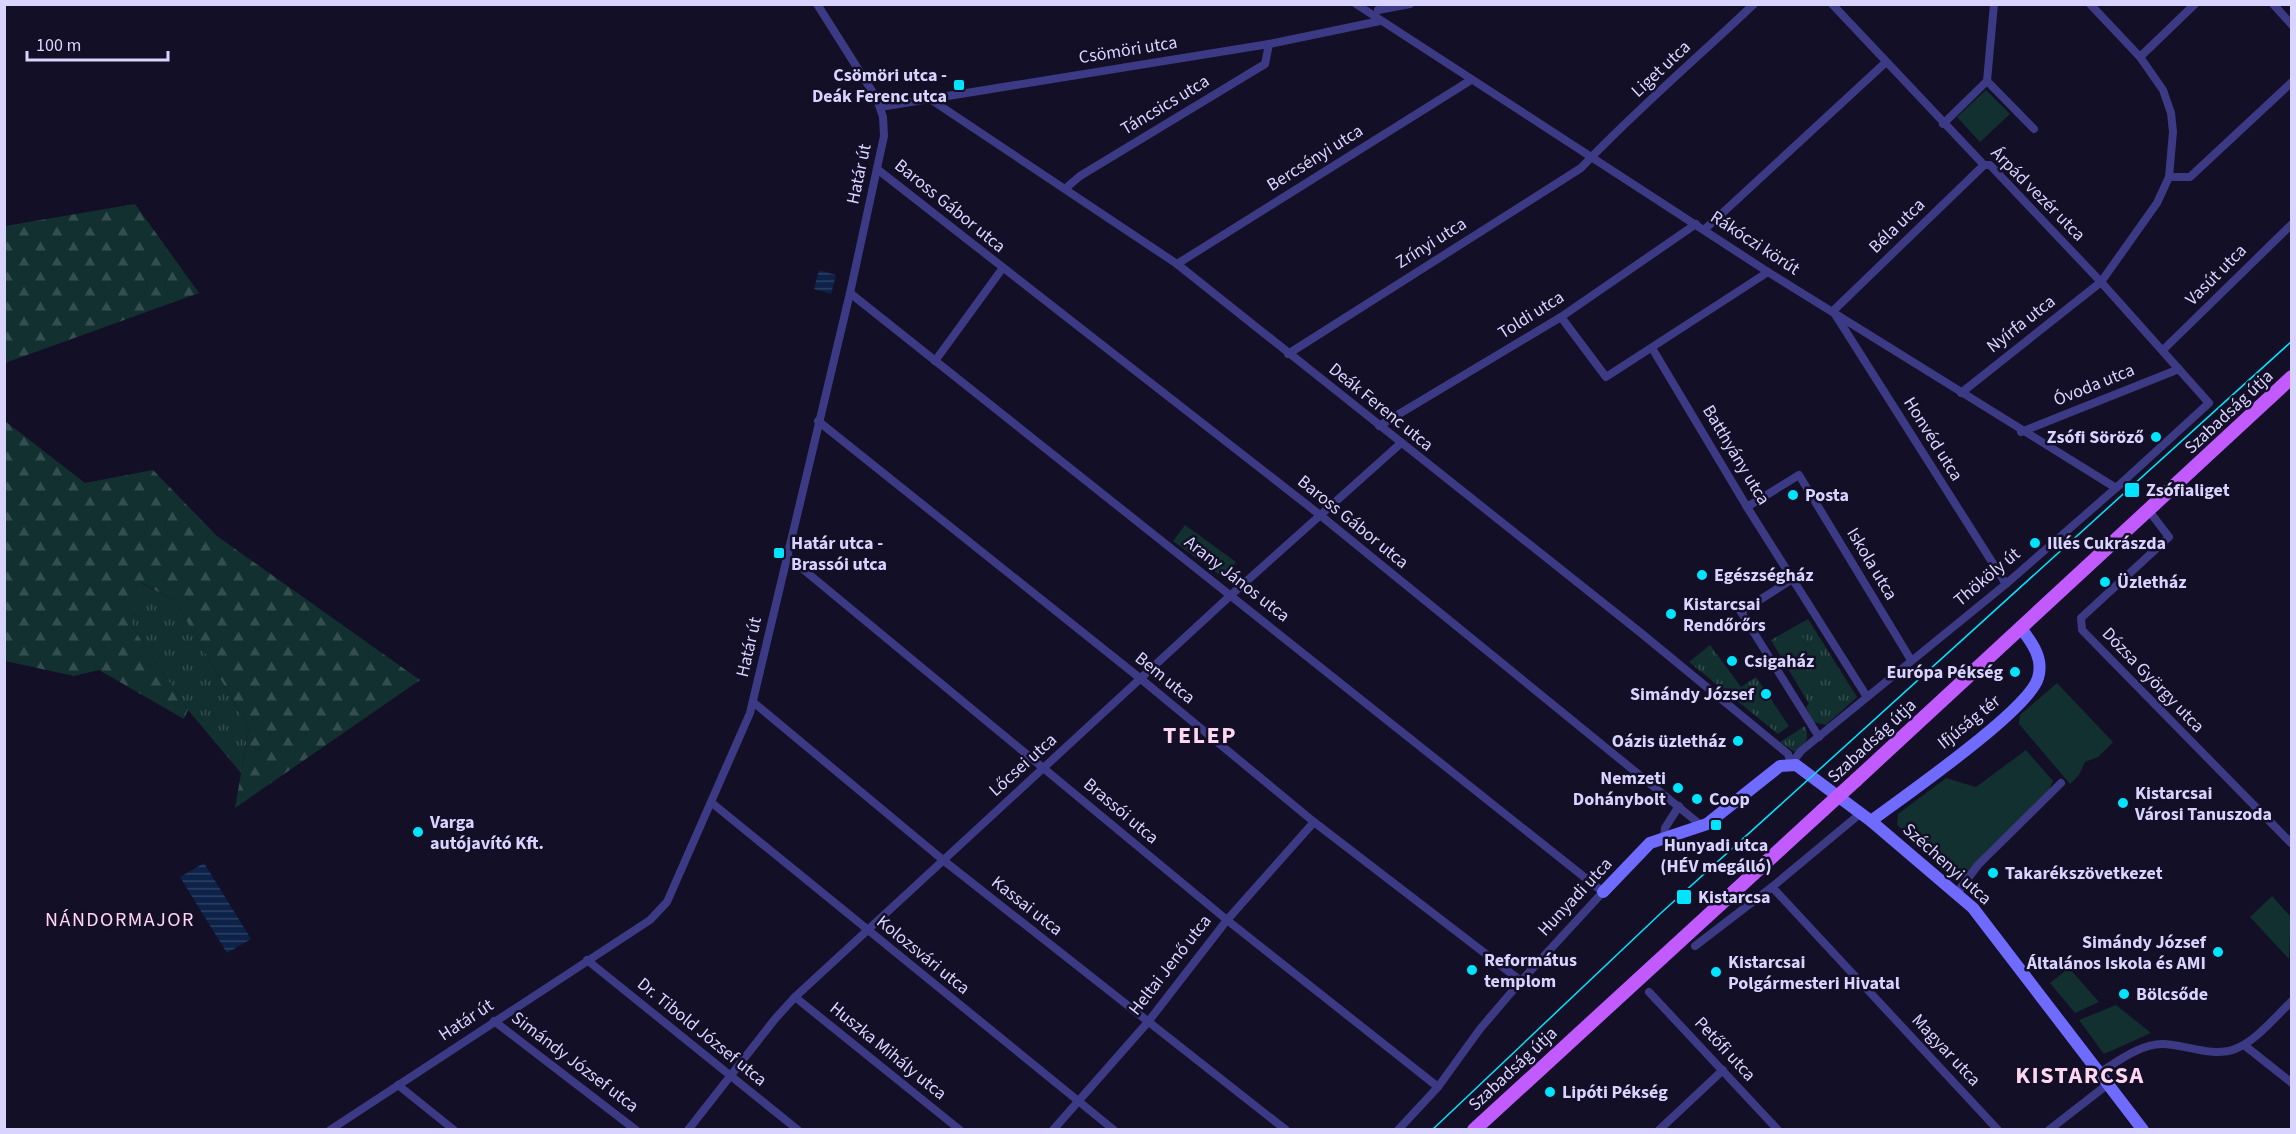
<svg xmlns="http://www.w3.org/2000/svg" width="2296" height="1134" font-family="'Source Sans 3',sans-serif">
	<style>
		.grass { fill: url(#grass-tufts) }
		.forest { fill: url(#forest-firs) }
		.park { fill: #12302f }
		.water { fill: url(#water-rules) }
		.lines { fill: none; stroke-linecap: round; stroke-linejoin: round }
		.street { stroke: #3d3a85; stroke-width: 8 }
		.secondary { stroke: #6f6bff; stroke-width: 12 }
		.primary { stroke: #c25bff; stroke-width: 14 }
		.tram { stroke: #00e5ff; stroke-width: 1.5 }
		.primary-bridge { stroke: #c25bff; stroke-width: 14 }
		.poi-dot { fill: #00e5ff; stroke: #130f26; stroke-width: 2 }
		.labels { text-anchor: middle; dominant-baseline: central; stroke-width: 5; stroke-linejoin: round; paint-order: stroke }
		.street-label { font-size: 18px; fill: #d9d4ff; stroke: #130f26 }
		.poi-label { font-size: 18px; font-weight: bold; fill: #d9d4ff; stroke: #130f26; text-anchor: start }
		.neighbourhood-label { font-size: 20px; letter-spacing: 1.5px; fill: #ffd6f0; stroke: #130f26 }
		.district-label { font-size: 24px; font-weight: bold; letter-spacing: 1.5px; fill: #ffd6f0; stroke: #130f26 }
	</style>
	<defs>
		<pattern id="grass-tufts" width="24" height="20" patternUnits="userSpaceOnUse" patternTransform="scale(1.5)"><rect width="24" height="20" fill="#12302f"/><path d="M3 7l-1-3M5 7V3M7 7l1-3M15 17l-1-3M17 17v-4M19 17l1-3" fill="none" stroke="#344d4e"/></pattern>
		<pattern id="forest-firs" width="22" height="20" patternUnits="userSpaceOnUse" patternTransform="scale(1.5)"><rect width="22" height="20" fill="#12302f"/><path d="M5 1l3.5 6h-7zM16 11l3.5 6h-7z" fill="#344d4e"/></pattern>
		<pattern id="water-rules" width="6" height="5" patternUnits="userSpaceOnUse" patternTransform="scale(1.5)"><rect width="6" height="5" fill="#0c2248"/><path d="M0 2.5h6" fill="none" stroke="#2f4163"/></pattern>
	</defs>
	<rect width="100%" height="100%" fill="#130f26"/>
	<g class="grass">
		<polygon points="141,583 175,601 249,728 241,773 188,710 131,625"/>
		<polygon points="1808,619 1857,697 1826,725 1813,722 1806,707 1809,704 1771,640"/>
		<polygon points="1710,645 1741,687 1756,677 1789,726 1778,734 1689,662"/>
		<path d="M1805,726C1810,740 1806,743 1795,752L1780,742Z"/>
	</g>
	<g class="forest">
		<polygon points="135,204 199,293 5,363 5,226"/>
		<polygon points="5,421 85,483 153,470 217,536 420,680 235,808 249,728 175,601 142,583 131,625 188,710 184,719 99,670 74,676 5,661"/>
	</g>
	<g class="park">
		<polygon points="1986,90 2010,114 1980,142 1957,117"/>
		<polygon points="1185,525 1236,562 1224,578 1173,541"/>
		<polygon points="1804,637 1820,661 1796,677 1780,652"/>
		<polygon points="2057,683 2113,742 2098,757 2085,762 2079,775 2070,784 2019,724 2020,715"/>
		<polygon points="2026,750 2053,781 2048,793 1961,879 1897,825 1898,814 1946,778 1976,787"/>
		<polygon points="2272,896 2291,917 2289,959 2250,917"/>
		<polygon points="2069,968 2099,1002 2075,1013 2050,983"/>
		<polygon points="2116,1005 2151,1033 2104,1054 2079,1020"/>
	</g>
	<g class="water">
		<polygon points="819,270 836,275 831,294 814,289"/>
		<polygon points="204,863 251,939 227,953 180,877"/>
	</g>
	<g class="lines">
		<g class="street">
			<polyline points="1356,4 1768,272 2116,488"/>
			<polyline points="2273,4 2292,25"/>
			<polyline points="1378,10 1410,4"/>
			<polyline points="2140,57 2195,4"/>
			<polyline points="1987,81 2034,129"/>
			<polyline points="930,99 1177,264 1641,633 1788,754 1791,764"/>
			<polyline points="880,107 1269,44 1380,21"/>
			<polyline points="1943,124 1987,81 1994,4"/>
			<polyline points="1984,165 1833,311 2006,584"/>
			<polyline points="877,169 1320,515 1702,826"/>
			<polyline points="2169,177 2190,177 2292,82"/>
			<polyline points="1066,188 1080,176 1265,64 1269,44"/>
			<polyline points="1704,230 1885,63"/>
			<polyline points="1177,264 1471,80"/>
			<polyline points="850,293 1603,892 1521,981 1480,1029 1438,1087 1398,1130"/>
			<polyline points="1561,317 1606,377 1768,272"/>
			<polyline points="1652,348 1747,507 1867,697"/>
			<polyline points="2163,350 2292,224"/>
			<path d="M1288,354L1581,168C1635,111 1696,59 1754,4"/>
			<polyline points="935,361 1002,269"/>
			<polyline points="1961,393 2101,282 2157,203 2169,177 2173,132 2171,113 2163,90 2140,57 2090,4"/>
			<polyline points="818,421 1141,679 1314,822 1521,981"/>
			<polyline points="1379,426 1561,317 1696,224"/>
			<polyline points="2021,432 2179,369"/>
			<polyline points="1747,507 1799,475 1911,660"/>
			<polyline points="2149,511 2169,537 2081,618 2082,630 2292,844"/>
			<polyline points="787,556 1227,920 1438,1087"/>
			<polyline points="1794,578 1741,612 1819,737"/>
			<polyline points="753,702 943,860 1286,1130"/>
			<polyline points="1791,764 1801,751 2006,584 2116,488 2209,403 2101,282 1990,165 1984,165 1832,4"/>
			<polyline points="712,803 1114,1130"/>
			<polyline points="1664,837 1665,828 1679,806"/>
			<polyline points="1772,887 1998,1130"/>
			<polyline points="1957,893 1978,865 2061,783"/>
			<polyline points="1695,946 1772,887 1861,813"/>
			<polyline points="587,960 798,1130"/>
			<polyline points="1649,992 1778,1130"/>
			<polyline points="795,997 960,1130"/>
			<polyline points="494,1021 636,1130"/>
			<polyline points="2244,1045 2292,1083"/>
			<path d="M2099,1073C2117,1062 2140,1044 2162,1044C2185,1044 2212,1058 2235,1049C2256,1041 2275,1017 2292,1001"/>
			<polyline points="398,1085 454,1130"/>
			<polyline points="330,1130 650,920 667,902 750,713 850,293 884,136 883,117 877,99 817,4"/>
			<polyline points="688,1130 775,1019 795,997 1231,595 1400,444"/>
			<polyline points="1053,1130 1148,1022 1227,920 1314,822"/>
			<polyline points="1659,1130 1723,1070"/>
			<polyline points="2049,1130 2108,1084"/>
		</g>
		<g class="secondary">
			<path d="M1871,821C1903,797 2029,710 2038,678C2044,658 2032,643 2021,628"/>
			<polyline points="1603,892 1650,843 1707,824 1780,766 1796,765 1871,821 1973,908 2143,1130"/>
		</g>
		<g class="primary">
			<polyline points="1856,780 2292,377"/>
			<polyline points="1474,1130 1823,810"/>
		</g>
		<polyline class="tram" points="1432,1130 1661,913 2292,341"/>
		<polyline class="primary-bridge" points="1823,810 1856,780"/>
	</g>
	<g class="poi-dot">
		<rect x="953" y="79" width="12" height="12" rx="3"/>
		<circle cx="2156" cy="437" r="6"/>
		<rect x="2124" y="482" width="16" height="16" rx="3"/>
		<circle cx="1793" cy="495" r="6"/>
		<circle cx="2035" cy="543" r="6"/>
		<rect x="773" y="547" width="12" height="12" rx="3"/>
		<circle cx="1702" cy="575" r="6"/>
		<circle cx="2105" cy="582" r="6"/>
		<circle cx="1671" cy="614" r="6"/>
		<circle cx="1732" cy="661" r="6"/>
		<circle cx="2015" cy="672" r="6"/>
		<circle cx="1766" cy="694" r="6"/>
		<circle cx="1738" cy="741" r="6"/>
		<circle cx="1678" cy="788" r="6"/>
		<circle cx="1697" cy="799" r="6"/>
		<circle cx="2123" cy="803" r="6"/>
		<rect x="1710" y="819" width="12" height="12" rx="3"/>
		<circle cx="418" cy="832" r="6"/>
		<circle cx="1993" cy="873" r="6"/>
		<rect x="1676" y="889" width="16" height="16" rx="3"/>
		<circle cx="2218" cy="952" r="6"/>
		<circle cx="1472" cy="970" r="6"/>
		<circle cx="1716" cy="972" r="6"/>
		<circle cx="2124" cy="994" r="6"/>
		<circle cx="1550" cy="1092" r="6"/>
	</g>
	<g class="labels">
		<g class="street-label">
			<text transform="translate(1128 50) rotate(-9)">Csömöri utca</text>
			<text transform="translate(1661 69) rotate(-43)">Liget utca</text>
			<text transform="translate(1165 105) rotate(-31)">Táncsics utca</text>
			<text transform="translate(1315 158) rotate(-32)">Bercsényi utca</text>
			<text transform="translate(859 174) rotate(-78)">Határ út</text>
			<text transform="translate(2038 194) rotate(45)">Árpád vezér utca</text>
			<text transform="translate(950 206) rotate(39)">Baross Gábor utca</text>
			<text transform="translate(1897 226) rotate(-44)">Béla utca</text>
			<text transform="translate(1431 243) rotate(-32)">Zrínyi utca</text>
			<text transform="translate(1755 243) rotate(33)">Rákóczi körút</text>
			<text transform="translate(2216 275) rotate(-45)">Vasút utca</text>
			<text transform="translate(1531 315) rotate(-32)">Toldi utca</text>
			<text transform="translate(2021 324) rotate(-38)">Nyírfa utca</text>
			<text transform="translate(2094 385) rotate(-22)">Óvoda utca</text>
			<text transform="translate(1381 407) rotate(39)">Deák Ferenc utca</text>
			<text transform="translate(2229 412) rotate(-43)">Szabadság útja</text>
			<text transform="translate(1933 439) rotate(58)">Honvéd utca</text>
			<text transform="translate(1736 455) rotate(59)">Batthyány utca</text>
			<text transform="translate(1353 522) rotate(39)">Baross Gábor utca</text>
			<text transform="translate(1872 564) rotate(59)">Iskola utca</text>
			<text transform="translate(1987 577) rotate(-40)">Thököly út</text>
			<text transform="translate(1237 579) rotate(38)">Arany János utca</text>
			<text transform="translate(749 647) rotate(-77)">Határ út</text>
			<text transform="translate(1165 678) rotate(39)">Bem utca</text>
			<text transform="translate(2153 680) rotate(46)">Dózsa György utca</text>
			<text transform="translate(1969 722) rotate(-39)">Ifjúság tér</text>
			<text transform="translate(1872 741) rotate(-43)">Szabadság útja</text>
			<text transform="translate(1023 765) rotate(-42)">Lőcsei utca</text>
			<text transform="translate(1121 811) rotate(40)">Brassói utca</text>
			<text transform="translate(1947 864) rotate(42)">Széchenyi utca</text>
			<text transform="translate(1575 897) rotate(-47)">Hunyadi utca</text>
			<text transform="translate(1027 906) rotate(38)">Kassai utca</text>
			<text transform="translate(923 955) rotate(39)">Kolozsvári utca</text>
			<text transform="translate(1170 965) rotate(-52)">Heltai Jenő utca</text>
			<text transform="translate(466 1020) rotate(-33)">Határ út</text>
			<text transform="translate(702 1032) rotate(39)">Dr. Tibold József utca</text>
			<text transform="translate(1725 1049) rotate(47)">Petőfi utca</text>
			<text transform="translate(1946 1050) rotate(47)">Magyar utca</text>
			<text transform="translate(888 1051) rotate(39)">Huszka Mihály utca</text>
			<text transform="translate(575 1062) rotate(37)">Simándy József utca</text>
			<text transform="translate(1513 1069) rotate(-43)">Szabadság útja</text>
		</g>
		<g class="poi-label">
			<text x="947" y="75" text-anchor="end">Csömöri utca -<tspan x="947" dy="21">Deák Ferenc utca</tspan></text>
			<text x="2144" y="437" text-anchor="end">Zsófi Söröző</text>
			<text x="2146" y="490">Zsófialiget</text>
			<text x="1805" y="495">Posta</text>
			<text x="791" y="543">Határ utca -<tspan x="791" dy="21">Brassói utca</tspan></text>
			<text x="2047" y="543">Illés Cukrászda</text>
			<text x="1714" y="575">Egészségház</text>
			<text x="2117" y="582">Üzletház</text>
			<text x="1683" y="604">Kistarcsai<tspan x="1683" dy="21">Rendőrőrs</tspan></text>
			<text x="1744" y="661">Csigaház</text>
			<text x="2003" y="672" text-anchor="end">Európa Pékség</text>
			<text x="1754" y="694" text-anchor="end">Simándy József</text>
			<text x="1726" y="741" text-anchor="end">Oázis üzletház</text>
			<text x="1666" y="778" text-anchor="end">Nemzeti<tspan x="1666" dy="21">Dohánybolt</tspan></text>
			<text x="2135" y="793">Kistarcsai<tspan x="2135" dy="21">Városi Tanuszoda</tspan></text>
			<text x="1709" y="799">Coop</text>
			<text x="430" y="822">Varga<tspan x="430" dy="21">autójavító Kft.</tspan></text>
			<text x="1716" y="845" text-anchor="middle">Hunyadi utca<tspan x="1716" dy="21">(HÉV megálló)</tspan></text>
			<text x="2005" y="873">Takarékszövetkezet</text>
			<text x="1698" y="897">Kistarcsa</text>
			<text x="2206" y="942" text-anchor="end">Simándy József<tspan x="2206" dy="21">Általános Iskola és AMI</tspan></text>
			<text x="1484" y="960">Református<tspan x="1484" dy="21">templom</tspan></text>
			<text x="1728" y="962">Kistarcsai<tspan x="1728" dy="21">Polgármesteri Hivatal</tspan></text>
			<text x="2136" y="994">Bölcsőde</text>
			<text x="1562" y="1092">Lipóti Pékség</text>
		</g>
		<g class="neighbourhood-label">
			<text x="120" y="920">NÁNDORMAJOR</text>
		</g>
		<g class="district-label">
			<text x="1200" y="735">TELEP</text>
			<text x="2080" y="1075">KISTARCSA</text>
		</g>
	</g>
	<rect width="2296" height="1134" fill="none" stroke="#d9d4ff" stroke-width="12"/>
	<path d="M27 51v9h141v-9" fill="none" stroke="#d9d4ff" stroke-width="3"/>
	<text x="36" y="51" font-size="18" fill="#d9d4ff" stroke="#130f26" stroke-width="4.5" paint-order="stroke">100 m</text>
</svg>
